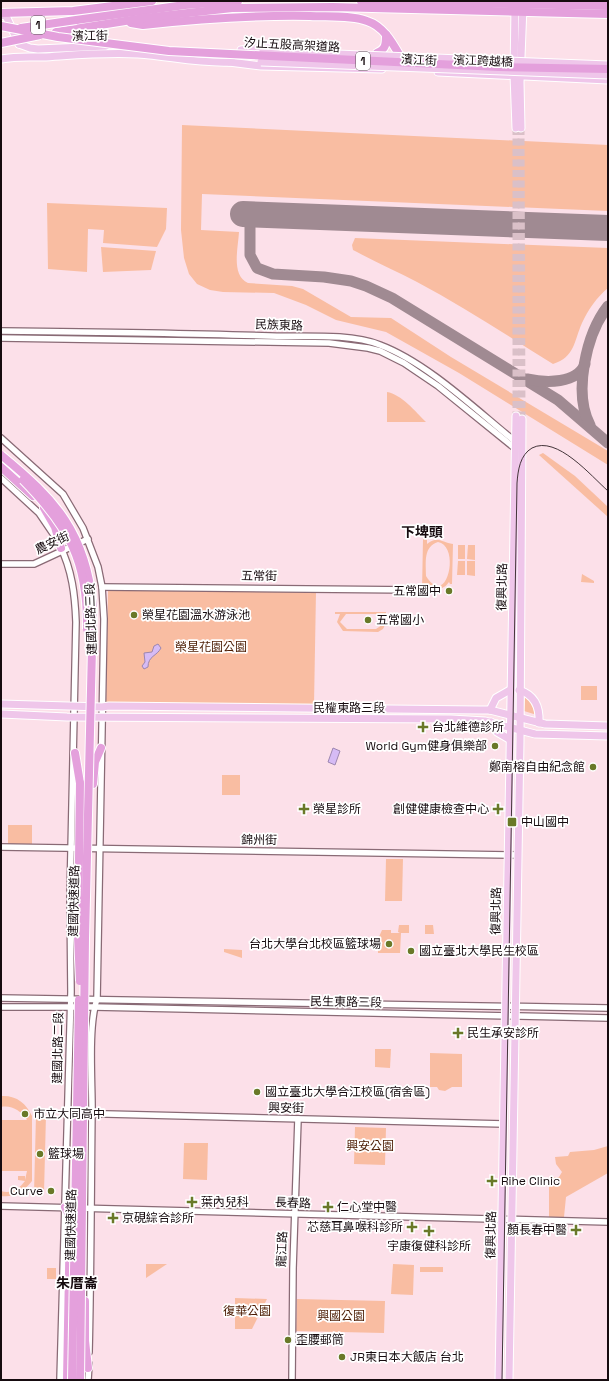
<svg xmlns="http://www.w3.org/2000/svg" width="609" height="1381" font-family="'Space Grotesk','Noto Sans TC',sans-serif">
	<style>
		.green { fill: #f9bda2; fill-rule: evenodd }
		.water { fill: #d6bbf5; stroke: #9c86b0 }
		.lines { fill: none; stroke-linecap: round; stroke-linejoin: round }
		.taxiway { stroke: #a08a92; stroke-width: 11 }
		.runway { stroke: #a08a92; stroke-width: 26 }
		.major-tunnel { stroke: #dac0c8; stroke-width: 7; stroke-dasharray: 7 3.5; stroke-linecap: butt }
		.minor-casing { stroke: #896a75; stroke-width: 8 }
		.major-casing { stroke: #fff; stroke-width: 9 }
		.highway-casing { stroke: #fff; stroke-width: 10 }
		.minor { stroke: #fff; stroke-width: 5.5 }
		.major { stroke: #efc6ea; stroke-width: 7 }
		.highway { stroke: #e4a0dc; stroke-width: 8 }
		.rail { stroke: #44353a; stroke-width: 1 }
		.major-bridge-casing { stroke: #fff; stroke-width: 9; stroke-linecap: butt }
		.highway-bridge-casing { stroke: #fff; stroke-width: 10; stroke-linecap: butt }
		.major-bridge { stroke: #efc6ea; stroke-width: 7 }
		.highway-bridge { stroke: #e4a0dc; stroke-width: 8 }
		.poi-dot { fill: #697928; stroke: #fff; stroke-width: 1.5 }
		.labels { text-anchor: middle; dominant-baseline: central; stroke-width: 3.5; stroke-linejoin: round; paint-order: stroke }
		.shield { fill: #fff; stroke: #5c5457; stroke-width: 1 }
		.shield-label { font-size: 11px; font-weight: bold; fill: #160b0f }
		.street-label { font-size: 12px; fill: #160b0f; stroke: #fff }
		.poi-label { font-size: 12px; fill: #160b0f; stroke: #fff; text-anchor: start }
		.park-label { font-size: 12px; fill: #4a1a00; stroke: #fff }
		.quarter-label { font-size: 14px; font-weight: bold; fill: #160b0f; stroke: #fff }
	</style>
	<rect width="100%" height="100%" fill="#fce0e9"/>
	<g class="green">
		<path d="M182,125L608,145V211L202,194L201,230L239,232C238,249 231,275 248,283L292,286L303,289L351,317L391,318L451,357L608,451V465L459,373L386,332L336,320L306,305L274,293L223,292L210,290L197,284L189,274L184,258L181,230Z"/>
		<polygon points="47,203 167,208 166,229 157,247 103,243 104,230 88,229 87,272 48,269"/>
		<path d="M355,238L608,248V288C597,297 588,310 582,323C574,341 575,357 553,364C508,336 464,307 417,282C398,272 377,263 357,252L353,250L352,245Z"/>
		<polygon points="101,247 156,251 151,270 103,272"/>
		<path d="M387,392C401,394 416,412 426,422H387Z"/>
		<polygon points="543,453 575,476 608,507 608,517 539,455"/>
		<path d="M423,539H427V544C438,535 442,543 453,544L452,584H450L449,582C443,591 435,590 426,584V592L422,591ZM438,542C461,546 447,610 426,576C426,562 423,547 438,542Z"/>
		<rect x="458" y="545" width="7" height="14"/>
		<polygon points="468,545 475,545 475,560 467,559"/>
		<polygon points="458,561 465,561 465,575 457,575"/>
		<polygon points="467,561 475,561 475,576 467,575"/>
		<polygon points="582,574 594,581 594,583 581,582"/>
		<polygon points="164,590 316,592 314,705 106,703 108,591"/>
		<path d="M335,612H386V614H382C386,619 386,624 383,629L378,632L343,631L337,622L340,614H335ZM346,614H376L382,619V625L376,629H347L340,622Z"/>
		<rect x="581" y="686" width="16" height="14"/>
		<polygon points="525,696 532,699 537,715 524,711"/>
		<rect x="222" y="775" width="18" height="20"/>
		<rect x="8" y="825" width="24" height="22"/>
		<polygon points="386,859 403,859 402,901 385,901"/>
		<polygon points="399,925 409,925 409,933 401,933 400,953 378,953 378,939 382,930 391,930 391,933 400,933 398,932"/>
		<polygon points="425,925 433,925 434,934 425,934"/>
		<polygon points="224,949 242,950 242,958 224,952"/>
		<polygon points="375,1049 391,1049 390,1068 375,1067"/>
		<polygon points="430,1053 462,1054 462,1087 452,1087 445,1091 439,1090 437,1087 430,1087"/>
		<path d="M1,1096C16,1095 26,1103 32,1116V1181C24,1191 14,1198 1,1196V1191C11,1194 19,1189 25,1181L18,1180V1176H25V1180L27,1171H1V1120H27C21,1111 12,1105 1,1107Z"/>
		<polygon points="36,1115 46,1115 44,1193 34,1193"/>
		<polygon points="355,1127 386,1128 385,1165 354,1164"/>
		<polygon points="184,1143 208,1143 207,1180 183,1179"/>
		<polygon points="608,1146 608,1173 566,1197 564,1217 549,1217 549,1178 559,1177 562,1172 556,1164 555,1157 568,1156 570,1152 594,1150"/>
		<polygon points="146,1264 167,1264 146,1278"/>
		<polygon points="393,1264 414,1265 413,1295 391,1294"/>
		<rect x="420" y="1267" width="23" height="5"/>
		<rect x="47" y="1268" width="9" height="11"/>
		<polygon points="235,1298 267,1299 252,1329 235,1329"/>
		<polygon points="297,1299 385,1301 384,1333 296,1331"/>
	</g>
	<g class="water">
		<path d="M158,644L161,648C157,656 148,656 148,667L144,669L142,666L145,662L144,653L152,652L154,646Z"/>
		<polygon points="333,748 340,751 335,765 328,762"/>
	</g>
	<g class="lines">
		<g class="taxiway">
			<polyline points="250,214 250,255 257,268 273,274 324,277 351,281 366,286 392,298 558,400 608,443"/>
			<path d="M527,379C546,383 577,384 585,364"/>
			<path d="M590,425C573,393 586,334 608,306"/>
		</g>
		<polyline class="runway" points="243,214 608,228"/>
		<g class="major-tunnel">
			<polyline points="516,128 516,416"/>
			<polyline points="521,128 522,419"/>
		</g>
		<defs>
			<g id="minor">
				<path d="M1,331C90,332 180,333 270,336C302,337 350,333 380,345C428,363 477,411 517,443"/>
				<polyline points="1,338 329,343 368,348 380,351 404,363 438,386 517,450"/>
				<path d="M1,438L63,494L83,528L98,567L102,587L104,619L97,999C88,1026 92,1078 92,1108C91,1189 91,1271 89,1352"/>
				<polyline points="1,478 39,513 56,538"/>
				<path d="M60,546C72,570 75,595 76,622L70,897L71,992L60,1380"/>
				<polyline points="1,564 34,564 88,539"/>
				<polyline points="102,587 415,590"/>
				<polyline points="1,847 517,855"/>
				<polyline points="1,998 608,1008"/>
				<polyline points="1,1007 94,1007 608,1018"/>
				<polyline points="67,1113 504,1124"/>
				<polyline points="1,1206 608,1222"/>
				<polyline points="88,1380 89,1364"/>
				<polyline points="292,1380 293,1268 298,1119"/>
			</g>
			<g id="major">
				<polyline points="515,7 514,75 516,128"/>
				<polyline points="1,15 6,16 19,44"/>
				<polyline points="19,44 30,48 38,49 106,46"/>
				<polyline points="241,50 257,48 270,48"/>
				<path d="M1,59C17,56 28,57 43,57C75,55 106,52 138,54C169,56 200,64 232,62"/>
				<polyline points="229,62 261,66 382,69"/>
				<polyline points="438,72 608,80"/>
				<polyline points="521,128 520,82 523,6"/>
				<path d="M519,690C535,695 540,707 539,723"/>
				<polyline points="1,704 102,707 109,706 480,710 490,710 545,724 608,726"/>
				<polyline points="490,710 496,698 510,690"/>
				<polyline points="1,714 67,717 451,719 485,721 535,734 608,736"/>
				<polyline points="491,722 497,732 509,739"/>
				<polyline points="499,1380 516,416"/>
				<polyline points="509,1380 520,741 522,419"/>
			</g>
			<g id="highway">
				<polyline points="361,1 608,6"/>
				<polyline points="1,13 73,11 152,1"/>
				<polyline points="76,20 185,5 238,1"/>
				<path d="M131,23L143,25C198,19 254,15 310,16C328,17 350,15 367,21C383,26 392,42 400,56"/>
				<polyline points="56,32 144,18 232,8 333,7 608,14"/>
				<path d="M377,53C386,49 386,44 386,35"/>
				<polyline points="1,467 33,496"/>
				<polyline points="44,508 55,527 61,548"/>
				<polyline points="75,753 80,783"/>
				<polyline points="93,784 95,762 101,748"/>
				<polyline points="65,1207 70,1217 67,1380"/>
				<polyline points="85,1301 85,1341 88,1368"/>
			</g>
		</defs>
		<use href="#minor" class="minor-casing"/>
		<use href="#major" class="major-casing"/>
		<use href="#highway" class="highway-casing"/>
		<use href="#minor" class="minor"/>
		<use href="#major" class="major"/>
		<use href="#highway" class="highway"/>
		<path class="rail" d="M502,1380L517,483C518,470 520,455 532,448C557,435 591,476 608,491"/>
		<defs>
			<g id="major-bridge">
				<polyline points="263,51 608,65"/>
				<polyline points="261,62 608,75"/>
			</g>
			<g id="highway-bridge">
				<polyline points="1,26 58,37 169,51 499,67 608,69"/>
				<polyline points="21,28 76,20"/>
				<polyline points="1,43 40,35"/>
				<path d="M1,455C56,500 86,533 93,607L85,939L80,1380"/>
				<path d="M23,480C69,527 88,561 87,629"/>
				<polyline points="80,981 78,936 80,783"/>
				<polyline points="72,1380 79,1000"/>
			</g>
		</defs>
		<use href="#major-bridge" class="major-bridge-casing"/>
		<use href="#highway-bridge" class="highway-bridge-casing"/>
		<use href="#major-bridge" class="major-bridge"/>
		<use href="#highway-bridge" class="highway-bridge"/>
	</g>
	<g class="poi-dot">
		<circle cx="449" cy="591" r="4"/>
		<circle cx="134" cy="615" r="4"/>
		<circle cx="368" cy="620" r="4"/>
		<path d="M421 721h4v4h4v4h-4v4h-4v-4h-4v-4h4z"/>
		<circle cx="495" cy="746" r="4"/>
		<circle cx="593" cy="767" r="4"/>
		<path d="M302 803h4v4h4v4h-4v4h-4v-4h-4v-4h4z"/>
		<path d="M496 803h4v4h4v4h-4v4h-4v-4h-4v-4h4z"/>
		<rect x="507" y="817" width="10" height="10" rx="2"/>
		<circle cx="389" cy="944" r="4"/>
		<circle cx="411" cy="951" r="4"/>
		<path d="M456 1027h4v4h4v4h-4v4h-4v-4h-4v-4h4z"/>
		<circle cx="257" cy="1092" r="4"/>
		<circle cx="25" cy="1114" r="4"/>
		<circle cx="40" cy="1154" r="4"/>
		<path d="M490 1175h4v4h4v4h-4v4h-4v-4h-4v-4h4z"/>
		<circle cx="51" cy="1191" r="4"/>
		<path d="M190 1196h4v4h4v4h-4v4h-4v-4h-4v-4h4z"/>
		<path d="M326 1201h4v4h4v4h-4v4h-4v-4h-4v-4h4z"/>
		<path d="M111 1212h4v4h4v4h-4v4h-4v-4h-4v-4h4z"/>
		<path d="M410 1221h4v4h4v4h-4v4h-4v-4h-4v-4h4z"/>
		<path d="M574 1224h4v4h4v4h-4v4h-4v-4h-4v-4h4z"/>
		<path d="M427 1225h4v4h4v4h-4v4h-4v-4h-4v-4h4z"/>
		<circle cx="288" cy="1340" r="4"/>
		<circle cx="342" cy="1357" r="4"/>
	</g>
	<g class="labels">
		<g class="shield">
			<rect x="31" y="16" width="14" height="18" rx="3"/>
			<rect x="356" y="52" width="14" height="18" rx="3"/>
		</g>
		<g class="shield-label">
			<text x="38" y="25">1</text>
			<text x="363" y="61">1</text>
		</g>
		<g class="street-label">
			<text transform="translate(90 36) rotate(-1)">濱江街</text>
			<text transform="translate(292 45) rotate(3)">汐止五股高架道路</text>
			<text transform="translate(419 60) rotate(3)">濱江街</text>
			<text transform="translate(483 61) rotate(2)">濱江跨越橋</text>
			<text transform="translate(279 325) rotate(2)">民族東路</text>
			<text transform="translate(52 543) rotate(-25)">農安街</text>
			<text transform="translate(259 576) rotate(1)">五常街</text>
			<text transform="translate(502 587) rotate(-89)">復興北路</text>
			<text transform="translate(91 619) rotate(-92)">建國北路三段</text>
			<text x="349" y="708">民權東路三段</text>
			<text transform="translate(259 840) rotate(1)">錦州街</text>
			<text transform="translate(74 901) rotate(-89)">建國快速道路</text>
			<text transform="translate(496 911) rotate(-89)">復興北路</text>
			<text transform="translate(346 1002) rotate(1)">民生東路三段</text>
			<text transform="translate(58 1048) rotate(-89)">建國北路二段</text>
			<text transform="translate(286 1108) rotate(1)">興安街</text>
			<text transform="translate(293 1203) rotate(2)">長春路</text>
			<text transform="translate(71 1225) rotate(-89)">建國快速道路</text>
			<text transform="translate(491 1235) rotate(-89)">復興北路</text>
			<text transform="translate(282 1249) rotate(-88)">龍江路</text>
		</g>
		<g class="poi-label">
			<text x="441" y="591" text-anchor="end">五常國中</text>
			<text x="142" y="615">榮星花園溫水游泳池</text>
			<text x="376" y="620">五常國小</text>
			<text x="432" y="727">台北維德診所</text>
			<text x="487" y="746" text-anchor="end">World Gym健身俱樂部</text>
			<text x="585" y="767" text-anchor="end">鄭南榕自由紀念館</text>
			<text x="313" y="809">榮星診所</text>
			<text x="489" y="809" text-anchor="end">創健健康檢查中心</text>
			<text x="521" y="822">中山國中</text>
			<text x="381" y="944" text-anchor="end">台北大學台北校區籃球場</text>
			<text x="419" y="951">國立臺北大學民生校區</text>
			<text x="467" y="1033">民生承安診所</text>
			<text x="265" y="1092">國立臺北大學合江校區(宿舍區)</text>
			<text x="33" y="1114">市立大同高中</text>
			<text x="48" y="1154">籃球場</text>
			<text x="501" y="1181">Rihe Clinic</text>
			<text x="43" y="1191" text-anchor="end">Curve</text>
			<text x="201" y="1202">葉內兒科</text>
			<text x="337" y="1207">仁心堂中醫</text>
			<text x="122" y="1218">京硯綜合診所</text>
			<text x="403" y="1227" text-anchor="end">芯慈耳鼻喉科診所</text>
			<text x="567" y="1230" text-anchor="end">顏長春中醫</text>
			<text x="429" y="1246" text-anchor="middle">宇康復健科診所</text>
			<text x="296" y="1340">歪腰郵筒</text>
			<text x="350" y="1357">JR東日本大飯店 台北</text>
		</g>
		<g class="park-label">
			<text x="211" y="647">榮星花園公園</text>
			<text x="370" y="1146">興安公園</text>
			<text x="247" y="1311">復華公園</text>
			<text x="341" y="1316">興國公園</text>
		</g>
		<g class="quarter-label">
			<text x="422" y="532">下埤頭</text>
			<text x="77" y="1283">朱厝崙</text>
		</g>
	</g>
	<rect width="609" height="1381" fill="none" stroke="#160b0f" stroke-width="4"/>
</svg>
